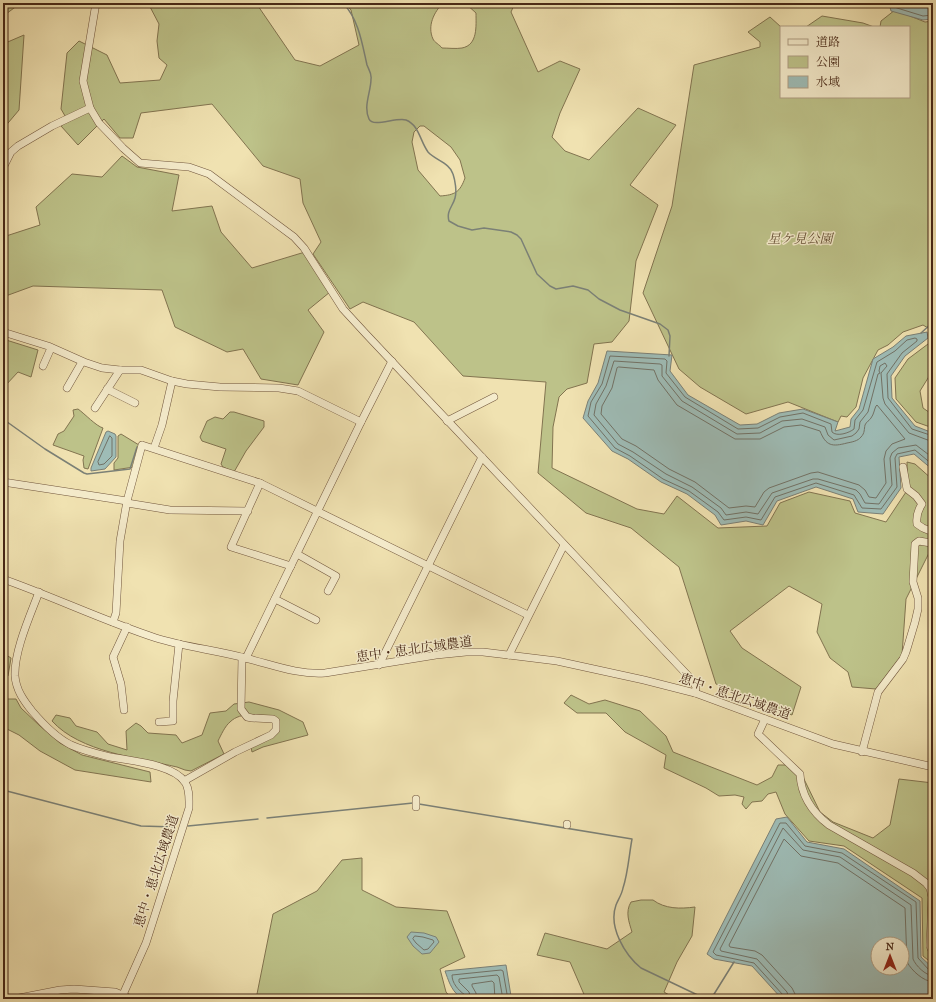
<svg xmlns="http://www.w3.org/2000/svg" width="936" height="1002" font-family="'IM FELL French Canon','Noto Serif JP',serif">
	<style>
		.green { fill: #bdc289; stroke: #827450; fill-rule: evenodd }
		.water { fill: #9ebcb6; stroke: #7b8076; fill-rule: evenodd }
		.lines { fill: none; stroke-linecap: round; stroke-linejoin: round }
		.shore { stroke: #727266; stroke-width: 1 }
		.stream { stroke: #7b8076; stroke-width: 1.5 }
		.minor-casing { stroke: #71563d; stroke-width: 8 }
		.minor { stroke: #f5eccc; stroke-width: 7 }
		.labels { text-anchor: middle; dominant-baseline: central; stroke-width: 3; stroke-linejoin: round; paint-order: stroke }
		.park-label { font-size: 13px; font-style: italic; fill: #644e33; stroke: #f5eccc }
		.street-label { font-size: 13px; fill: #472716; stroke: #f5eccc }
	</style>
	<rect width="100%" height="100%" fill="#f0e2b1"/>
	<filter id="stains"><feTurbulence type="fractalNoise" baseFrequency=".005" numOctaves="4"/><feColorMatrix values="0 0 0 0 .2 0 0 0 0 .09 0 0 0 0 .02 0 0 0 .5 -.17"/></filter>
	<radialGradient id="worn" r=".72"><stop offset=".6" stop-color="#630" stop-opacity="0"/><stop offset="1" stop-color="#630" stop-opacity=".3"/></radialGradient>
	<g class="green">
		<polygon points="3,3 19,3 18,5 6,14 3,13"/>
		<path d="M148,3H256L295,60L320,66L359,45L351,10L345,3H443C434,12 427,26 433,39C434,42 440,45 442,48C448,48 456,49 462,48C478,45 476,26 476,13L465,3H515L511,12L538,72L560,61L580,69L560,113L552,137L565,151L589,160L638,108L676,125L630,185L658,205L636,261L629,321L612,342L594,344L587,383L567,389L559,397L553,427L552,468L637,509L664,514L677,496L718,528L767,526L780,503L809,492L850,501L855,513L886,522L908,489L907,462L915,464L933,480V545L906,599L902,655L876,689L852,687L848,672L830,658L817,632L822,604L789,586L730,631L742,648L801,687L792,715L716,684L679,567L631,528L586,513L538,473L546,382L463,376L414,322L363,302L350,309L313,254L321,242L303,203L300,179L263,166L212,104L141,113L133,138H120L104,119L78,145L61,126L68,121L61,109L67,53L79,41L107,55L120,83L160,80L167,65L159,58L157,41L159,24ZM420,126H424L451,147L460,160L465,178C460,192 455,195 440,196L418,170L412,142L414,132Z"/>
		<polygon points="895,10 925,22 933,21 933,331 923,325 903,332 888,345 878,350 863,378 856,407 847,417 841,416 838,422 788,402 746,414 700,387 679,369 643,293 672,206 694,65 760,47 760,42 748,32 770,17 781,27 781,97 909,97 909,27 880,27 881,21"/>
		<polygon points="822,16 863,23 874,27 806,27"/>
		<polygon points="24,35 19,110 3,129 3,44"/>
		<polygon points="122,156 137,167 179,175 172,211 212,206 221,232 252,268 305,252 330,292 308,310 324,332 298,385 261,379 243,349 227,352 175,327 162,290 33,286 3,297 3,237 40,225 36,207 72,174 102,177"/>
		<polygon points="933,337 933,370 920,391 923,408 933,415 933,428 916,422 896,399 895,378 908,359 932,341"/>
		<polygon points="3,339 38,350 31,377 18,372 5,386 3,385"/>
		<path d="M78,409C85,414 96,426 103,428L88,469L84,468L83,460L84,456L53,445L58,434L64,431L74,416L73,410Z"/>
		<polygon points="230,412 234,412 264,421 264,427 246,451 234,472 223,467 221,464 226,449 202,441 200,437 207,421 215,417 223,419"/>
		<polygon points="121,434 139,445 134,467 114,470 114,463 118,458 118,436"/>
		<polygon points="3,653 11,658 8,676 3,676"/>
		<polygon points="571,695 589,704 605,700 640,711 666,736 673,752 757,785 772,777 778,765 787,765 803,777 820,812 833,822 873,838 890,825 899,779 933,783 933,964 923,956 922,898 844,846 809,841 785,814 776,792 768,794 762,801 752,802 746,809 742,804 744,797 735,795 719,796 706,788 664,768 666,755 625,732 606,713 577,713 564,703"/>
		<polygon points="3,699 16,699 21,708 40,726 60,743 82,755 150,772 151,782 75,770 40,751 19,735 3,727"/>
		<path d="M249,702L279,710L303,722L308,735L263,747L252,752L251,747L277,734L279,723L274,717C260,715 241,711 230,722C225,726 221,735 218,741L224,754L191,771L185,770L177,767C138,758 80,752 52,721L56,715L70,718L76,726L97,732L108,744L127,750L126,731L136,723L141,726L148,733L176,735L182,743L202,735L210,713L226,711L234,704Z"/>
		<polygon points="362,858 362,890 396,907 447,911 465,957 440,969 446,992 452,999 256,999 273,914 317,891 342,860"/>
		<path d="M641,900H653C665,909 680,909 695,907L692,936L677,962L664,992L676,999H586L570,962L537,955L545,933L607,949L632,932C629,922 625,912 631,902Z"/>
	</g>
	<g class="water">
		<polygon points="893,3 933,3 933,19 923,20 891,11 890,7"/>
		<polygon points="927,332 928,338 905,356 891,376 892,398 915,426 933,433 933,470 914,454 899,457 901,488 883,514 858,512 853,499 816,487 777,501 763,525 746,521 721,525 715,515 687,494 661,482 628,459 612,451 583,418 588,401 598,383 607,351 672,355 670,371 688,395 740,425 757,424 779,413 803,409 838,422 835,431 850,427 851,419 859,409 873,359 893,347 906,336"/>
		<polygon points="108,431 115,434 116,436 116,457 105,469 91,471 91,468 106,432"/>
		<path d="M787,817L807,842L844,849L920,901L921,957L933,968V999H782L752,966L714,959L707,954L776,819ZM878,944H902V968H878Z"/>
		<polygon points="411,932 424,933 436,937 439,942 430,953 422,954 413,946 407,937"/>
		<path d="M506,965L511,996L509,999C497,999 468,1002 459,996C451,990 448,979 445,971Z"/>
	</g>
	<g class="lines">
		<g class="shore">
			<polyline points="896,3 895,7 897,8 923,16 933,15"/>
			<path d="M619,367L654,370L658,380L677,405L735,439H760L784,427L801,425L820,431C826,446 832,447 847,443C852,442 858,441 861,437C865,433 864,429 865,425C866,422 870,420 871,418C874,414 874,410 876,406L877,405L905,439L892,444L886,451L884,459L886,483L876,498L869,497L865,490L859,485L818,472L811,473L769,488L764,492L755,507L746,506L729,508L695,482L669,469L636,446L622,439L601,414L602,406L612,388L617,368Z"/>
			<polygon points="110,436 112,438 112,456 104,464 99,465 98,462"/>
			<path d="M933,436L912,429L888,398L887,374L902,353L917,341V339L915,338L907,340L895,351L877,362L863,410L855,420L854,429C849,433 837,437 832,432L831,424L803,413L780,417L758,428L738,429L685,397L666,373L667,361L665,359L610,356L602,384L591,402L588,416L615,448L630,456L663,479L689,491L718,512L724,520L746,517L761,520L775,497L816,483L854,495L862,508L881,509L897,487L895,458L897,454L915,450L933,465"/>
			<polyline points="933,442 909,433 885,404 883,398 881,373 887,366 885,363 880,366 879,371 880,373 878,374 868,412 860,422 859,429 856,433 852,436 834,440 828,435 825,427 802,419 782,421 760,433 737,434 682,401 662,376 662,365 660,364 614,361 606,386 596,404 594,415 618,444 633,452 666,474 692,487 721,508 726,515 746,512 758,514 772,493 813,479 818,479 856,490 860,494 865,503 879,504 892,485 890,458 892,453 898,448 916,445 933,458"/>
			<polygon points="415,936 423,937 433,940 434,942 428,949 424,950 416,943 413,939"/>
			<path d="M466,999L465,995C458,990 452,983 452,975L501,970L503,971L507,994L506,999"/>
			<polyline points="471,999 469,992 459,982 459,979 497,975 499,977 502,994 501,999"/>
			<polyline points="477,999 476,993 472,986 472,984 492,981 494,983 495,999"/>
			<polyline points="784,999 783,995 754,963 716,955 713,952 780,823 786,823 805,846 842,853 916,902 918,958 929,970 933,971"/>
			<path d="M789,999L787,992L757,959L721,951L720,949L783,828L803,850L840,857L911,905L913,959C916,966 925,975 933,976"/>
			<path d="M795,999V994L792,988L762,955L755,951L730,947L729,945L784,839L801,856L838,863L905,908L907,962C912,971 923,981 933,982"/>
		</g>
		<g class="stream">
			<path d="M343,3C359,20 362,43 367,65C369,70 372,74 371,79C371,92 363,106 369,119C373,128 396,117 406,120C419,125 420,141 428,152C435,160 450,163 453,174C455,180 457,191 455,198C453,206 446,211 449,221L458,226L472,230L484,228L511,232L517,235L521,239L537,274L550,286L556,289L573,286L588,290L599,299L620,310L660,324L668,330L670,336L669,356"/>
			<polyline points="921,333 933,322"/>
			<polyline points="3,419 45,449 84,473 87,474 130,469 137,447"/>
			<polyline points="3,790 141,826 175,827"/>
			<path d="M419,804L632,839C629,855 628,873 623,888C622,894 618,900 616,905C608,927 625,955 641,968L706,999"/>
			<polyline points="267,818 413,803"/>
			<polyline points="188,826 258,819"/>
			<polyline points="711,999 734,962"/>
		</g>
		<defs>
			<g id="minor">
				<polyline points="96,3 83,81 90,108 99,123 123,148 140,163 189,167 209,174 294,237 304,248 343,309 366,334 693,681 696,687 695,693"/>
				<polyline points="3,168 11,152 18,146 52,126 90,108"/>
				<polyline points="3,332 48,346 84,362 102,368 120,370"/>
				<polyline points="43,366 51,348"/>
				<polyline points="67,388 82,362"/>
				<polyline points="107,389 135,403"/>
				<polyline points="95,408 120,370 141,370 172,381"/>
				<polyline points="447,421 494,397"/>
				<polyline points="154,448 162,425 172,381 187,384 220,387 279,388 298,391 361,422"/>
				<path d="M903,467L907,489L916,496L922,504C918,510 916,517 917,524L923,528L933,532"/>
				<polyline points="3,482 127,501"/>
				<polyline points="260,483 231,547 291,566"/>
				<polyline points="127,503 170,510 248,511"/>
				<polyline points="297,554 336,576 328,591"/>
				<path d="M3,579C54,597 104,621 156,638C185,647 215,650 245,658C271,664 297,675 325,673L436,655L466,652H483L557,661L644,680L695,693L833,744L933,767"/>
				<path d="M39,592C30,616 14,651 15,676C16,690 24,701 32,711C43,724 55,737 71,745C82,750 94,753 106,756C127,761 172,763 185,782C190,790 189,799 189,808L146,943L121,999"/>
				<polyline points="275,599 316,620"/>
				<polyline points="113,622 116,613 120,541 127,501 142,445 260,483 528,615"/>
				<polyline points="509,655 564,545"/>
				<polyline points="246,658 361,422 392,361"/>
				<polyline points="379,665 482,457"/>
				<polyline points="124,710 121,684 113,657 127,627"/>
				<path d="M765,719L758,734L800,774C801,795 812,812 829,825L913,873L926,883L930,888L932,897L930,946L933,953"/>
				<polyline points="159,722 173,721 173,701 179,644"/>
				<polyline points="862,752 878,692 903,659 906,652 915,622 918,609 918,598 913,582 915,544 919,541 931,543 933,542"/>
				<polyline points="184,781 235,752 271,735 276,730 276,721 273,719 252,718 247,717 241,709 242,657"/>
				<polyline points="416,807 416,799"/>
				<polyline points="567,825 567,824"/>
				<polyline points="14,999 60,990 74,989 115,992 131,999"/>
			</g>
		</defs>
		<use href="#minor" class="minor-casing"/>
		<use href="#minor" class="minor"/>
	</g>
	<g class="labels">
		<g class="park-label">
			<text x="800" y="238">星ケ見公園</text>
		</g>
		<g class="street-label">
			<text transform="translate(414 649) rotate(-8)">恵中・恵北広域農道</text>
			<text transform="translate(735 696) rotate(19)">恵中・恵北広域農道</text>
			<text transform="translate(156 871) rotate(-72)">恵中・恵北広域農道</text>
		</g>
	</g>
	<rect width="936" height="1002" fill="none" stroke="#f0e2b1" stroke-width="16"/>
	<rect x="4" y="4" width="928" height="994" fill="none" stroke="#472716" stroke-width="2"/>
	<rect x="8" y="8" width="920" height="986" fill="none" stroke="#472716"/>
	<rect x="780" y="26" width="130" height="72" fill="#f5eccc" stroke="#af9d83"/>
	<rect x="788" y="39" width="20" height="6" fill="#f5eccc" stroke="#af9d83"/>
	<text x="816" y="46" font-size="12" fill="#472716">道路</text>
	<rect x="788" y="56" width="20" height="12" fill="#bdc289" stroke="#af9d83"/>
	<text x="816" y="66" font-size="12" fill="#472716">公園</text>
	<rect x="788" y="76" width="20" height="12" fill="#9ebcb6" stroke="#af9d83"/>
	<text x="816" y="86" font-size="12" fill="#472716">水域</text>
	<g transform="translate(890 956)"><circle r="19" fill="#f5eccc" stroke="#af9d83"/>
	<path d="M0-3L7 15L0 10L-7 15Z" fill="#8f2418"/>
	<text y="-6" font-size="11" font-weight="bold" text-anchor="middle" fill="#472716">N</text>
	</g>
	<rect width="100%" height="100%" filter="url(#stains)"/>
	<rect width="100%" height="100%" fill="url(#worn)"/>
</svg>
